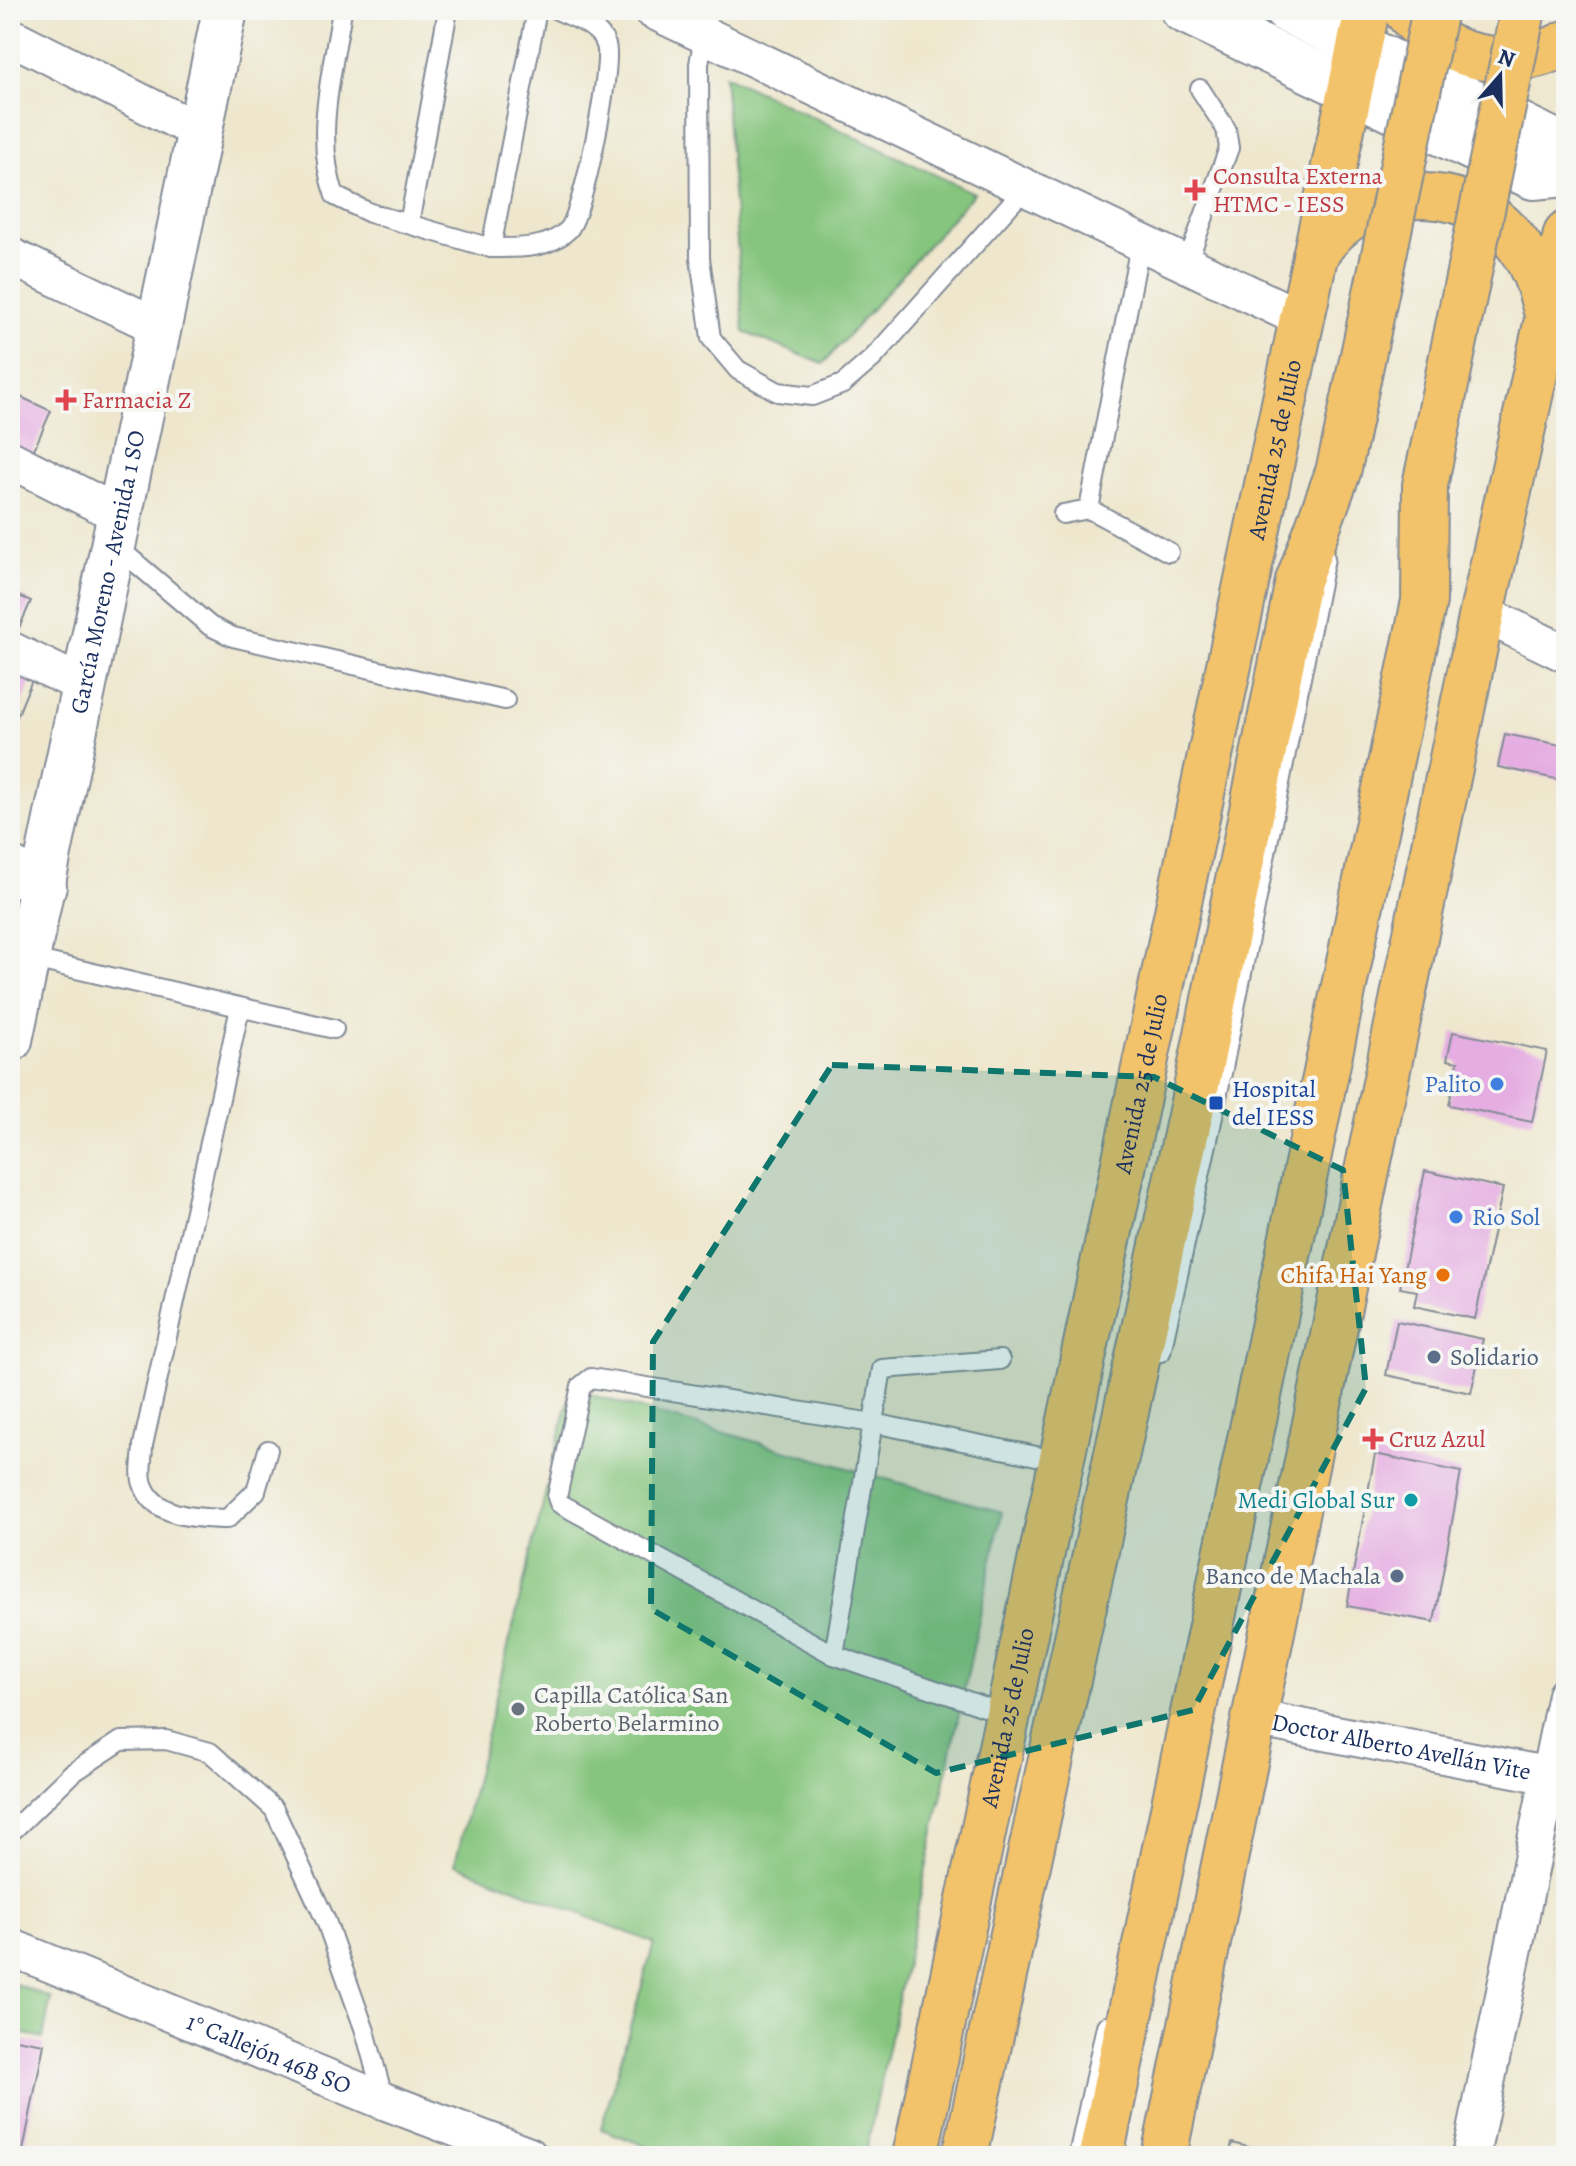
<svg xmlns="http://www.w3.org/2000/svg" width="1576" height="2166" font-family="Alegreya,serif">
	<style>
		.green { fill: #85c57d; stroke: #507a6e; stroke-width: 2 }
		.building { fill: #e5ade2 }
		.lines { fill: none; stroke-linecap: round; stroke-linejoin: round }
		.service-casing { stroke: #848b96; stroke-width: 22 }
		.minor-casing { stroke: #848b96; stroke-width: 40 }
		.tertiary-casing { stroke: #848b96; stroke-width: 48 }
		.primary-casing { stroke: #848b96; stroke-width: 48 }
		.service { stroke: #fff; stroke-width: 18 }
		.minor { stroke: #fff; stroke-width: 36 }
		.tertiary { stroke: #fff; stroke-width: 44 }
		.primary { stroke: #f2c36a; stroke-width: 44 }
		.primary-bridge-casing { stroke: #848b96; stroke-width: 48; stroke-linecap: butt }
		.primary-bridge { stroke: #f2c36a; stroke-width: 44 }
		.marked { fill: #0f766e; fill-opacity: 0.2; stroke: #0f766e; stroke-width: 6; stroke-dasharray: 16 10; stroke-linejoin: round }
		.health-dot { fill: #e0444e; stroke: #f6f6f2; stroke-width: 3 }
		.shop-dot { fill: #3f7fe0; stroke: #f6f6f2; stroke-width: 3 }
		.transit-dot { fill: #1a4fb4; stroke: #f6f6f2; stroke-width: 3 }
		.food-dot { fill: #e8710a; stroke: #f6f6f2; stroke-width: 3 }
		.service-dot { fill: #5c6f8a; stroke: #f6f6f2; stroke-width: 3 }
		.culture-dot { fill: #0f9aa8; stroke: #f6f6f2; stroke-width: 3 }
		.worship-dot { fill: #6b7280; stroke: #f6f6f2; stroke-width: 3 }
		.labels { text-anchor: middle; dominant-baseline: central; stroke-width: 8; stroke-linejoin: round; paint-order: stroke }
		.health-label { font-size: 24px; fill: #be3a42; stroke: #f6f6f2; text-anchor: start }
		.street-label { font-size: 24px; fill: #1b2f5e; stroke: #f6f6f2 }
		.shop-label { font-size: 24px; fill: #366cbe; stroke: #f6f6f2; text-anchor: end }
		.transit-label { font-size: 24px; fill: #164399; stroke: #f6f6f2; text-anchor: start }
		.food-label { font-size: 24px; fill: #c56008; stroke: #f6f6f2; text-anchor: end }
		.service-label { font-size: 24px; fill: #4e5e75; stroke: #f6f6f2; text-anchor: start }
		.culture-label { font-size: 24px; fill: #0d838f; stroke: #f6f6f2; text-anchor: end }
		.worship-label { font-size: 24px; fill: #5b616d; stroke: #f6f6f2; text-anchor: start }
	</style>
	<rect width="100%" height="100%" fill="#f6f6f2"/>
	<filter id="ink" filterUnits="userSpaceOnUse"><feTurbulence type="fractalNoise" baseFrequency=".0125" numOctaves="2"/><feDisplacementMap in="SourceGraphic" scale="16" xChannelSelector="R" yChannelSelector="G"/><feConvolveMatrix kernelMatrix="1 2 1 2 8 2 1 2 1" color-interpolation-filters="sRGB"/></filter>
	<filter id="wash" filterUnits="userSpaceOnUse"><feTurbulence type="fractalNoise" baseFrequency=".006" numOctaves="4" result="noise"/><feDisplacementMap in="SourceGraphic" scale="32" xChannelSelector="R" yChannelSelector="G"/><feGaussianBlur stdDeviation="1.8" result="paint"/><feColorMatrix in="noise" values="0 0 0 0 0 0 0 0 0 0 0 0 0 0 0 0 0 1.4 0 .05"/><feComposite in="paint" operator="in"/></filter>
	<g filter="url(#wash)">
		<rect width="100%" height="100%" fill="#eee7cd"/>
		<g class="green">
			<polygon points="724,75 974,193 823,364 744,332"/>
			<polygon points="571,1389 1002,1512 865,2156 672,2156 601,2129 654,1943 455,1864"/>
			<polygon points="10,1982 51,1998 43,2038 10,2031"/>
		</g>
		<g id="blocks">
			<g class="building">
				<polygon points="10,392 51,411 32,454 10,444"/>
				<polygon points="10,592 31,601 16,635 10,632"/>
				<polygon points="10,665 34,675 14,724 10,722"/>
				<polygon points="1505,734 1566,746 1566,781 1498,767"/>
				<polygon points="1453,1032 1547,1051 1532,1122 1449,1105 1458,1062 1447,1060"/>
				<polygon points="1425,1171 1503,1188 1475,1319 1414,1306 1417,1291 1400,1288"/>
				<polygon points="1397,1321 1483,1339 1471,1393 1386,1375"/>
				<polygon points="1375,1454 1461,1472 1434,1622 1347,1606"/>
				<polygon points="10,2038 44,2044 22,2156 10,2156"/>
				<polygon points="1232,2143 1282,2155 1282,2156 1229,2156"/>
			</g>
		</g>
	</g>
	<g filter="url(#ink)">
		<use href="#blocks" fill-opacity="0" stroke="#848b96" stroke-width="2"/>
		<g class="lines">
			<defs>
				<g id="service">
					<path d="M342,10C333,70 313,137 335,196L370,213L491,248L537,10"/>
					<polyline points="704,36 699,64 700,258 711,338 738,370 778,392 812,396 843,384 873,358 1026,187"/>
					<polyline points="409,224 448,10"/>
					<polyline points="1141,240 1089,509 1169,552"/>
					<path d="M491,248C516,248 548,250 568,230C583,215 613,66 606,45C599,25 574,18 557,10"/>
					<polyline points="1187,263 1229,148 1226,129 1200,89"/>
					<polyline points="1063,514 1089,509"/>
					<polyline points="116,546 210,626 233,637 505,700"/>
					<polyline points="29,958 334,1029"/>
					<path d="M240,1008L143,1445C143,1457 139,1473 143,1484C154,1518 197,1518 227,1519L256,1491L268,1450"/>
					<polyline points="1161,1352 1216,1103 1325,558"/>
					<polyline points="1000,1360 882,1369 834,1655 559,1503 557,1497 581,1386 591,1378 873,1423 1061,1461"/>
					<polyline points="834,1655 1008,1715"/>
					<polyline points="10,1833 71,1774 121,1741 166,1740 210,1752 274,1809 326,1921 365,2031 384,2100"/>
					<polyline points="1078,2156 1106,2026"/>
				</g>
				<g id="minor">
					<polyline points="652,10 1302,319"/>
					<polyline points="10,36 200,132"/>
					<polyline points="10,256 159,327"/>
					<polyline points="10,459 120,515"/>
					<polyline points="1482,613 1566,654"/>
					<polyline points="10,650 85,686"/>
					<path id="s1" d="M1254,1718L1566,1779"/>
					<path id="s2" d="M10,1947L384,2101L529,2156"/>
					<polyline points="1471,2156 1566,1695"/>
				</g>
				<g id="tertiary">
					<polyline points="1183,10 1533,177 1566,174"/>
					<polyline points="1286,10 1551,140 1566,157"/>
					<polyline points="10,869 44,886"/>
					<path id="s3" d="M10,1040L225,10"/>
				</g>
				<g id="primary">
					<path d="M1405,10C1444,61 1510,73 1566,43"/>
					<path d="M1315,256C1356,186 1459,174 1513,238C1532,261 1540,286 1547,315"/>
					<path id="s4" d="M915,2156L1367,10"/>
					<polyline points="965,2156 1198,1079 1298,581 1338,472 1346,437"/>
					<polyline points="1101,2156 1424,601 1425,485 1432,453"/>
					<polyline points="1164,2156 1482,613 1566,234"/>
				</g>
			</defs>
			<use href="#service" class="service-casing"/>
			<use href="#minor" class="minor-casing"/>
			<use href="#tertiary" class="tertiary-casing"/>
			<use href="#primary" class="primary-casing"/>
			<use href="#service" class="service"/>
			<use href="#minor" class="minor"/>
			<use href="#tertiary" class="tertiary"/>
			<use href="#primary" class="primary"/>
			<defs>
				<g id="primary-bridge">
					<polyline points="1346,437 1435,10"/>
					<polyline points="1432,453 1523,10"/>
				</g>
			</defs>
			<use href="#primary-bridge" class="primary-bridge-casing"/>
			<use href="#primary-bridge" class="primary-bridge"/>
		</g>
	</g>
	<path class="marked" d="M832,1065L1154,1077L1343,1170L1366,1388L1193,1710L936,1773L651,1609L653,1342Z"/>
	<g class="health-dot">
		<path d="M1191 178h8v8h8v8h-8v8h-8v-8h-8v-8h8z"/>
		<path d="M62 388h8v8h8v8h-8v8h-8v-8h-8v-8h8z"/>
		<path d="M1369 1427h8v8h8v8h-8v8h-8v-8h-8v-8h8z"/>
	</g>
	<g class="shop-dot">
		<circle cx="1497" cy="1084" r="8"/>
		<circle cx="1456" cy="1217" r="8"/>
	</g>
	<rect class="transit-dot" x="1208" y="1095" width="16" height="16" rx="4"/>
	<circle class="food-dot" cx="1443" cy="1275" r="8"/>
	<g class="service-dot">
		<circle cx="1434" cy="1357" r="8"/>
		<circle cx="1397" cy="1576" r="8"/>
	</g>
	<circle class="culture-dot" cx="1411" cy="1500" r="8"/>
	<circle class="worship-dot" cx="518" cy="1709" r="8"/>
	<g class="labels">
		<g class="health-label">
			<text x="1213" y="176">Consulta Externa<tspan x="1213" dy="28">HTMC - IESS</tspan></text>
			<text x="82" y="400">Farmacia Z</text>
			<text x="1389" y="1439">Cruz Azul</text>
		</g>
		<g class="street-label">
			<text stroke="none"><textPath href="#s4" startOffset="1744">Avenida 25 de Julio</textPath></text>
			<text stroke="none"><textPath href="#s3" startOffset="478">García Moreno - Avenida 1 SO</textPath></text>
			<text stroke="none"><textPath href="#s4" startOffset="1096">Avenida 25 de Julio</textPath></text>
			<text stroke="none"><textPath href="#s4" startOffset="448">Avenida 25 de Julio</textPath></text>
			<text stroke="none"><textPath href="#s1" startOffset="150">Doctor Alberto Avellán Vite</textPath></text>
			<text stroke="none"><textPath href="#s2" startOffset="280">1° Callejón 46B SO</textPath></text>
		</g>
		<g class="shop-label">
			<text x="1481" y="1084">Palito</text>
			<text x="1472" y="1217" text-anchor="start">Rio Sol</text>
		</g>
		<g class="transit-label">
			<text x="1232" y="1089">Hospital<tspan x="1232" dy="28">del IESS</tspan></text>
		</g>
		<g class="food-label">
			<text x="1427" y="1275">Chifa Hai Yang</text>
		</g>
		<g class="service-label">
			<text x="1450" y="1357">Solidario</text>
			<text x="1381" y="1576" text-anchor="end">Banco de Machala</text>
		</g>
		<g class="culture-label">
			<text x="1395" y="1500">Medi Global Sur</text>
		</g>
		<g class="worship-label">
			<text x="534" y="1695">Capilla Católica San<tspan x="534" dy="28">Roberto Belarmino</tspan></text>
		</g>
	</g>
	<rect width="1576" height="2166" fill="none" stroke="#f6f6f2" stroke-width="40"/>
	<g transform="translate(1500 76) rotate(20)" stroke="#f6f6f2" stroke-width="6" paint-order="stroke">
	<path d="M0-6L14 30L0 20L-14 30Z" fill="#1b2f5e"/>
	<text y="-12" font-size="22" font-weight="bold" text-anchor="middle" fill="#1b2f5e">N</text>
	</g>
</svg>
